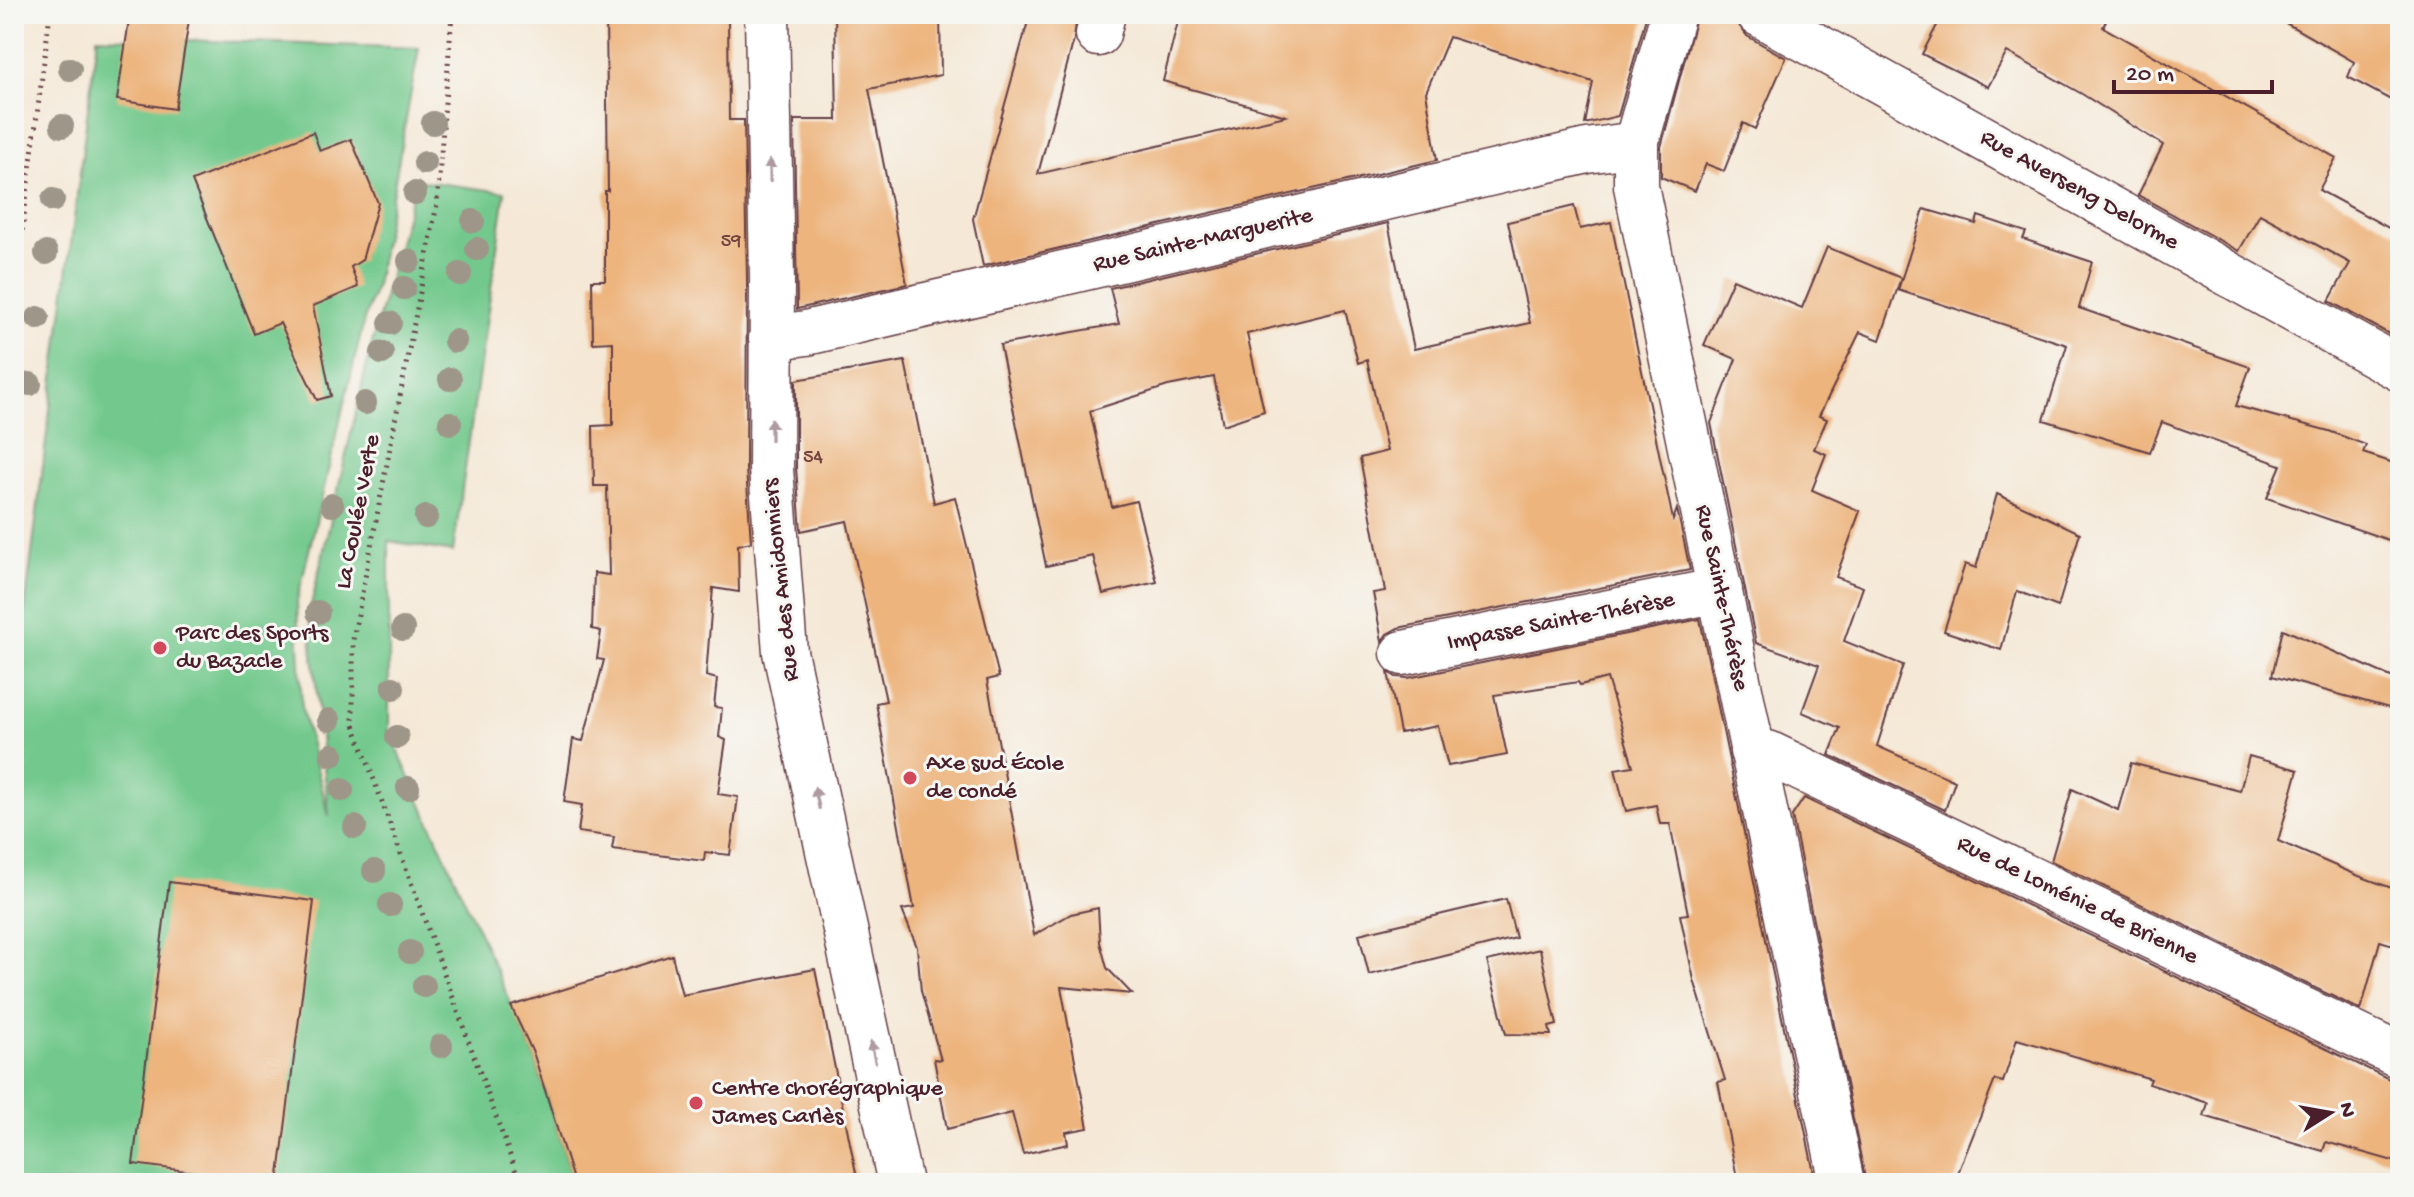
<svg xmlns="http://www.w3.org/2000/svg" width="2414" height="1197" font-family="'Gochi Hand',sans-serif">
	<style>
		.green { fill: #73c98d; stroke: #5e745c; stroke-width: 2 }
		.building { fill: #edb47d }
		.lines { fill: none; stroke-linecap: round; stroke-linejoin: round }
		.minor-casing { stroke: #643d45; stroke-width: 47 }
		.path { stroke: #643d45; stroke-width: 5; stroke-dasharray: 2 6; stroke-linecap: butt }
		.minor { stroke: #fff; stroke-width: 44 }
		.tree { fill: #9e9688 }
		.oneway { fill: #ae9aa0 }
		.poi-dot { fill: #d1495b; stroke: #f6f6f2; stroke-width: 3 }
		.labels { text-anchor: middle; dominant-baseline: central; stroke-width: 6; stroke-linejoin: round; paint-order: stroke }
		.number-label { font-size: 20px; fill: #734440 }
		.street-label { font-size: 24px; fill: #4a1f2b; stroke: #f6f6f2 }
		.poi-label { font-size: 24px; fill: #4a1f2b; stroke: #f6f6f2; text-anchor: start }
	</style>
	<rect width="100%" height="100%" fill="#f6f6f2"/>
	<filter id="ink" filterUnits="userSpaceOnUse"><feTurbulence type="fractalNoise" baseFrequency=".0125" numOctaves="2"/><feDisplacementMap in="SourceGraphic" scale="16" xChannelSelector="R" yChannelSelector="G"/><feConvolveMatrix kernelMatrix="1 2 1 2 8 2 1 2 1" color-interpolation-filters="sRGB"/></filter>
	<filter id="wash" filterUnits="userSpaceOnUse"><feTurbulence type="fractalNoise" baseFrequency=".006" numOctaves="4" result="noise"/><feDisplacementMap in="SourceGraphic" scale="32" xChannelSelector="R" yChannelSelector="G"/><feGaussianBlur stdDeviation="1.8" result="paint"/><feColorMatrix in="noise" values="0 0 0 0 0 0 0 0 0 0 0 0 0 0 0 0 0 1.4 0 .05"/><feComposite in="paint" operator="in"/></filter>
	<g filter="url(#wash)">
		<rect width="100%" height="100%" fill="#f5e8d6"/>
		<polygon class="green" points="97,37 419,48 376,285 364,320 297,601 302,709 329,816 309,614 371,347 416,180 505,192 453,552 389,541 389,731 534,1055 574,1183 14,1183 14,695"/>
		<g id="blocks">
			<g class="building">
				<polygon points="130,14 189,20 175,109 117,100"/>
				<polygon points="606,14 728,14 729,120 744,120 747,280 746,469 751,542 738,545 739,592 713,588 706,676 717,679 714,707 722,708 719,737 726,740 718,794 738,797 730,855 705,852 704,861 612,849 614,837 578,832 582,805 564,802 573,739 583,741 604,660 597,659 601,631 592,629 594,573 609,575 607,486 594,486 593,426 613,425 613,342 593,343 592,280 605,280 605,191 608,191"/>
				<polygon points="835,14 940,14 941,75 869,89 907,284 797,309 794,120 837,120"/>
				<polygon points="1030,14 1077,14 1074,39 1038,174 1286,116 1163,81 1180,14 1647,14 1618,116 1585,124 1593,82 1449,37 1426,92 1437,160 983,266 973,219"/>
				<polygon points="1697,14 1722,14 1736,21 1747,36 1786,58 1755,129 1743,123 1724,171 1706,164 1695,191 1661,177 1661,147"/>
				<polygon points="1943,14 2109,14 2103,27 2336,158 2319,190 2400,234 2400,340 2329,301 2350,263 2260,214 2239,251 2138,195 2163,145 2082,94 2007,52 1988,87 1922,54"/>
				<polygon points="2270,14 2400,14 2400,105 2348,77 2354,62"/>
				<polygon points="313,132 320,151 351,139 378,203 362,260 351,267 358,287 313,306 331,396 317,400 280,323 254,334 192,181"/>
				<polygon points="1574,206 1580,229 1611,222 1673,520 1677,509 1690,570 1398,628 1387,634 1382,641 1373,593 1385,591 1360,458 1387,451 1367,360 1358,363 1345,310 1247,334 1264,411 1223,425 1214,377 1168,386 1090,411 1112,507 1136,501 1157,582 1103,594 1093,556 1046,566 1000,345 1119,324 1110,288 1388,223 1414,349 1530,323 1508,222"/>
				<polygon points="1924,209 1976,224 1978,216 2026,232 2023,239 2092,262 2079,308 2250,367 2236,406 2329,431 2366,445 2363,453 2400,465 2400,544 2267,498 2281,465 2162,422 2150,452 2044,420 2067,345 1898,290"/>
				<polygon points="1827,247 1901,278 1880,340 1860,332 1819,416 1827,419 1814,449 1826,454 1812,490 1860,511 1836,577 1863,587 1844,641 1903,665 1877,746 1955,781 1945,810 1829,755 1840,728 1802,712 1819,665 1756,643 1711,423 1736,359 1704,345 1733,279 1802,308"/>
				<polygon points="905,361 934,503 955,497 999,677 987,680 1034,935 1071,914 1098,908 1100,942 1107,968 1132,994 1061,987 1088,1128 1066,1132 1068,1144 1023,1154 1012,1113 947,1129 934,1059 941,1060 921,991 917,947 902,910 914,908 876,703 886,701 847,521 801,531 796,468 796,380"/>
				<polygon points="1997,494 2080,533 2058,607 2017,591 2001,650 1944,631 1965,564 1976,568"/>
				<polygon points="1700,619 1816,1183 1738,1183 1718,1082 1725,1080 1694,980 1680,915 1688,914 1670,824 1660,824 1656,805 1626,811 1615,769 1633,766 1607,678 1580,685 1578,682 1494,695 1507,755 1448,766 1438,726 1400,733 1388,672 1396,677 1408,678"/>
				<polygon points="2283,629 2400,681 2400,711 2272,676"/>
				<polygon points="2249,756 2298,770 2278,841 2359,876 2400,891 2400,947 2380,941 2361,1010 2051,861 2072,789 2118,810 2131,763 2240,791"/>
				<polygon points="1804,798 2389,1079 2400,1081 2400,1163 2326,1142 2323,1151 2204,1116 2208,1103 2149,1084 2151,1079 2017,1039 2003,1082 1995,1080 1954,1183 1866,1183 1792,816"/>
				<polygon points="169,882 314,901 278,1183 133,1164"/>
				<polygon points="1506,899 1516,938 1369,975 1359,934"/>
				<polygon points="1540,949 1557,1025 1549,1027 1551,1035 1506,1034 1487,961"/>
				<polygon points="672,955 682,995 815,969 858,1183 574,1183 534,1055 511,1006"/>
			</g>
		</g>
	</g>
	<g filter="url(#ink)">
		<use href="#blocks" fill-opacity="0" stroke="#643d45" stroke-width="2"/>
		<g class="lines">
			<defs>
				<g id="minor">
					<polyline points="767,14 772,280 771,469 785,652 900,1183"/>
					<polyline points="1673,14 1636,144 1636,186 1842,1183"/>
					<polyline points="1759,14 2400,369"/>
					<polyline points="1098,34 1103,14"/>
					<polyline points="771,338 806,333 1587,151 1636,144"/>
					<polyline points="1403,653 1720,590"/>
					<polyline points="1752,751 1768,753 2400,1056"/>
				</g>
			</defs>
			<use href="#minor" class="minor-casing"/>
			<g class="path">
				<polyline points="452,14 437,204 353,640 353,722 520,1183"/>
				<polyline points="14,294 50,14"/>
			</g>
			<use href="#minor" class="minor"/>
		</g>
		<g class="tree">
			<circle cx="70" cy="69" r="12"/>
			<circle cx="433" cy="123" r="12"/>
			<circle cx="62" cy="126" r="12"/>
			<circle cx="425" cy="163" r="12"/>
			<circle cx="415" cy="193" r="12"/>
			<circle cx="53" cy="200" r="12"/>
			<circle cx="473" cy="221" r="12"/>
			<circle cx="477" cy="249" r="12"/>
			<circle cx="46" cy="253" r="12"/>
			<circle cx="409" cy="261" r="12"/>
			<circle cx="460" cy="274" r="12"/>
			<circle cx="404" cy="288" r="12"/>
			<circle cx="38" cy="318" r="12"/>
			<circle cx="390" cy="323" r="12"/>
			<circle cx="455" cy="341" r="12"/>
			<circle cx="382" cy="353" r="12"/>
			<circle cx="450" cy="379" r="12"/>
			<circle cx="30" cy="384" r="12"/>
			<circle cx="365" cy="403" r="12"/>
			<circle cx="450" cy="423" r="12"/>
			<circle cx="332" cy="505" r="12"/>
			<circle cx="426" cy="517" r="12"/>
			<circle cx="318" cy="612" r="12"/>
			<circle cx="403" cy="629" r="12"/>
			<circle cx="393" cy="688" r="12"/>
			<circle cx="329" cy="720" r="12"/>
			<circle cx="397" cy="737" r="12"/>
			<circle cx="332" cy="755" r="12"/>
			<circle cx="408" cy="788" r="12"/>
			<circle cx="342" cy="790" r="12"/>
			<circle cx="355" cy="827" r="12"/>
			<circle cx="374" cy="871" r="12"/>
			<circle cx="390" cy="905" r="12"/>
			<circle cx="410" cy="952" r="12"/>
			<circle cx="424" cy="986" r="12"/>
			<circle cx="441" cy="1046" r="12"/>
		</g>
		<defs><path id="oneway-solid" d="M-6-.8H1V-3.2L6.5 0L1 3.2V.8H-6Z" transform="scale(2)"/></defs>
		<g class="oneway">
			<use href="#oneway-solid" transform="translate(770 170) rotate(-91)"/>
			<use href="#oneway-solid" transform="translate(771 430) rotate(-90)"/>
			<use href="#oneway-solid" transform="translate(817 798) rotate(-102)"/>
			<use href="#oneway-solid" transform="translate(873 1052) rotate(-102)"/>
		</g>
	</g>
	<g class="poi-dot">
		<circle cx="160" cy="648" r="8"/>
		<circle cx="910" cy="778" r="8"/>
		<circle cx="696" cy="1103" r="8"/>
	</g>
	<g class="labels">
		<g class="number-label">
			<text x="731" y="242">59</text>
			<text x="813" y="458">54</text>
		</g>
		<g class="street-label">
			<text transform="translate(2079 191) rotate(29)">Rue Averseng Delorme</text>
			<text transform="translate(1203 241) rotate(-13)">Rue Sainte-Marguerite</text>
			<text transform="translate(359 512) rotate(-79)">La Coulée Verte</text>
			<text transform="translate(782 580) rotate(-96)">Rue des Amidonniers</text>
			<text transform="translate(1721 598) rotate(78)">Rue Sainte-Thérèse</text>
			<text transform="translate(1561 622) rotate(-11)">Impasse Sainte-Thérèse</text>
			<text transform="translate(2077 901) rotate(26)">Rue de Loménie de Brienne</text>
		</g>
		<g class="poi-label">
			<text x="176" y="634">Parc des Sports<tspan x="176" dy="28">du Bazacle</tspan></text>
			<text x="926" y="764">Axe sud École<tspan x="926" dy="28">de condé</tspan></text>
			<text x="712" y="1089">Centre chorégraphique<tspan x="712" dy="28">James Carlès</tspan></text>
		</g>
	</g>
	<rect width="2414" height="1197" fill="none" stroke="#f6f6f2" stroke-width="48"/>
	<g transform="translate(2330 1113) rotate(79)" stroke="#f6f6f2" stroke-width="6" paint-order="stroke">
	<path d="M0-6L14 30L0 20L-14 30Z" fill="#4a1f2b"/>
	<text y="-12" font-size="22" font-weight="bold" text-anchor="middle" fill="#4a1f2b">N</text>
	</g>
	<path d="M2114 80v12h158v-12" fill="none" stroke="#4a1f2b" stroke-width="4"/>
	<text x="2126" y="80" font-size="24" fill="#4a1f2b" stroke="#f6f6f2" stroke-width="6" paint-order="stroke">20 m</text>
</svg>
